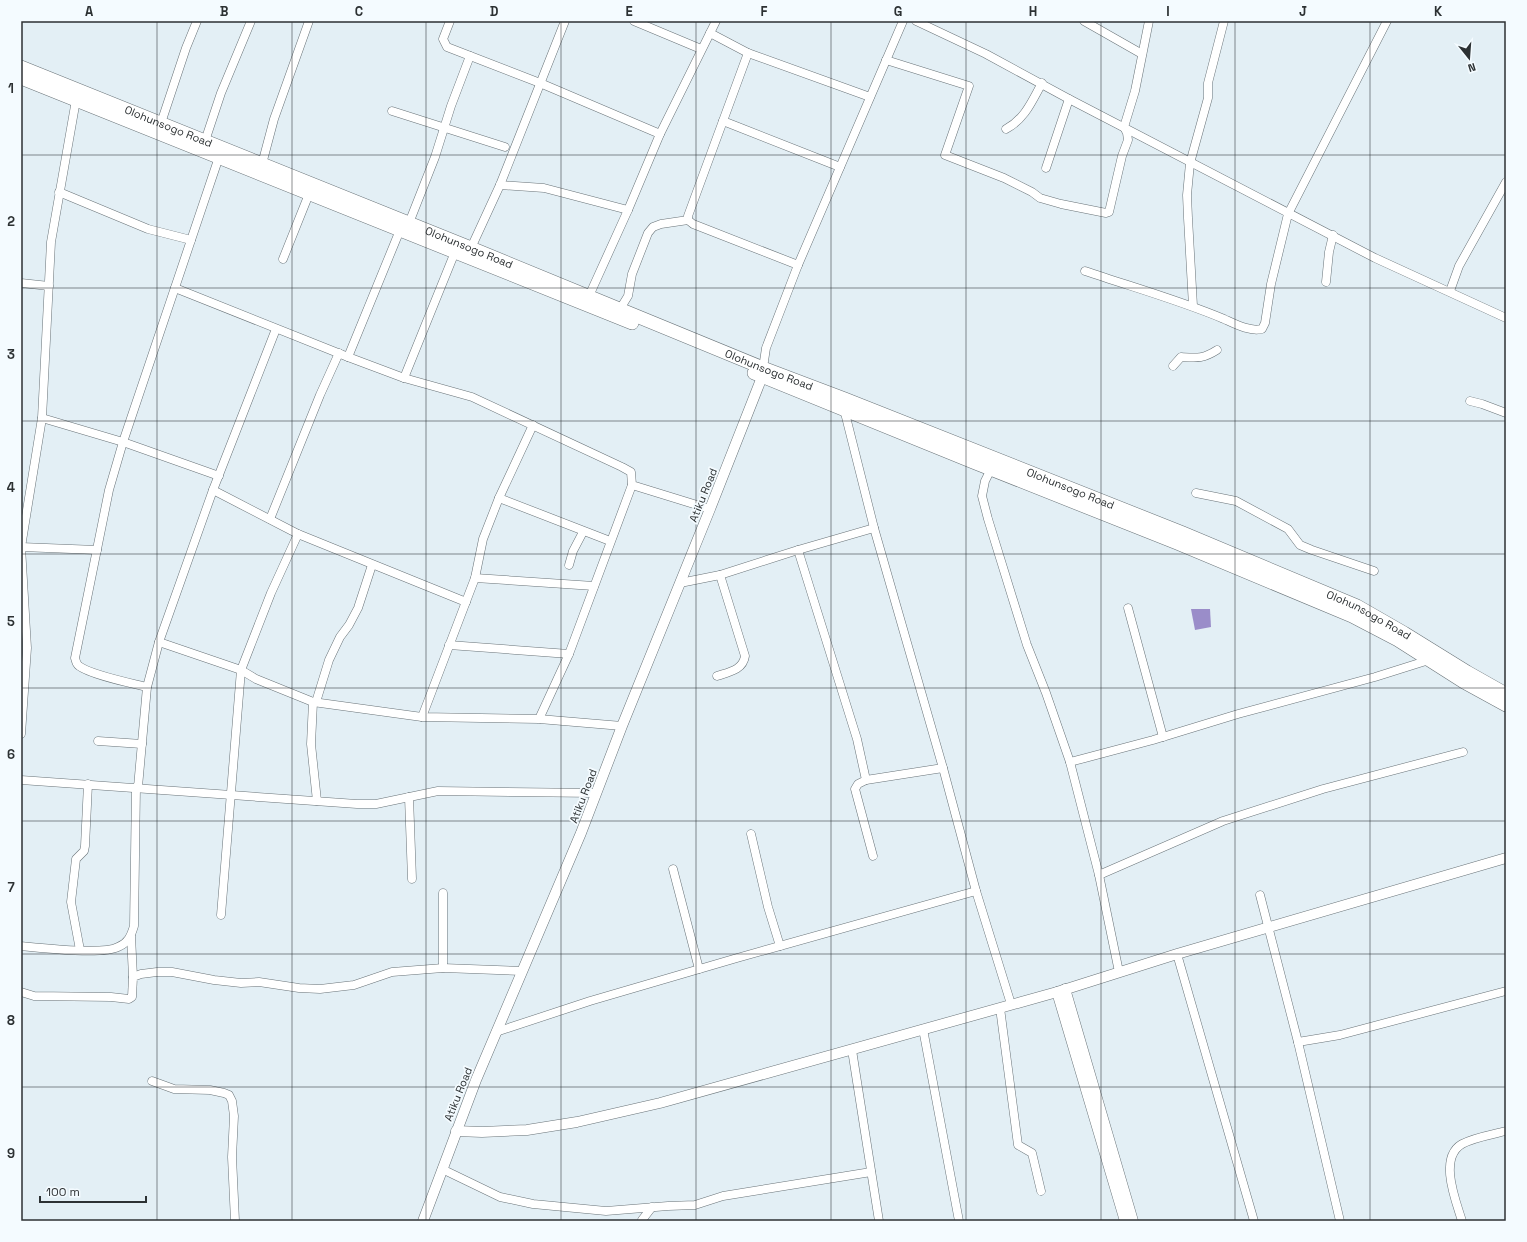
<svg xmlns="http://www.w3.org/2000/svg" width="1527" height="1242" font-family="'Space Grotesk',sans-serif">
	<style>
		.water { fill: #9a8dc9 }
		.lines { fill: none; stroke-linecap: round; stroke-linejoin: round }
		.minor-casing { stroke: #697378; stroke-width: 9 }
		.tertiary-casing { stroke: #697378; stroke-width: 11 }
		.primary-casing { stroke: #697378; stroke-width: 14 }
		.minor { stroke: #fff; stroke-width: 8 }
		.tertiary { stroke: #fff; stroke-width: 10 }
		.primary { stroke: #fff; stroke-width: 13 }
		.grid { fill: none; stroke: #2c3133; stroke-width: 1; stroke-opacity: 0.55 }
		.labels { text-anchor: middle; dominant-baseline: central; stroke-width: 3.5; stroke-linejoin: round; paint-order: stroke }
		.street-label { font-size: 11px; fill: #2c3133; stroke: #f4fbff }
		.neatline { fill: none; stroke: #2c3133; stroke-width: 1.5 }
		.grid-label { font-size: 13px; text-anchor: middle; font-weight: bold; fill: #2c3133 }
	</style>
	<rect width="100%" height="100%" fill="#e3eff5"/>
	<polygon class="water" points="1191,609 1210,609 1211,627 1195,630"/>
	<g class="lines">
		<defs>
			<g id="minor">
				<polyline points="450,21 443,39 447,47 540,83 660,134"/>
				<polyline points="634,21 701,49"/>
				<polyline points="916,21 986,54 1069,99 1375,258 1506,318"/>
				<polyline points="1084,21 1142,54"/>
				<polyline points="710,33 748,53 870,97"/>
				<polyline points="886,60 969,86 945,155 1004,178 1032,192 1040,198 1061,204 1106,213 1109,212 1122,156 1128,140 1127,133 1124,127 1135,91 1149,21"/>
				<polyline points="392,111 505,147"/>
				<polyline points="723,121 840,167"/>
				<polyline points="161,123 186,48 197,21"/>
				<path d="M1006,129C1025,119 1032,101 1042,83"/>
				<polyline points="205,141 221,93 251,21"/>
				<polyline points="262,164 274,119 309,21"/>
				<polyline points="1046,168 1069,99"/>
				<polyline points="500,185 544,188 628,210"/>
				<polyline points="59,192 148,229 191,240"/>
				<polyline points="688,220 688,216 748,53"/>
				<polyline points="688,220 693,224 798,265"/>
				<polyline points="409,223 435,157 451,106 470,56"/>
				<polyline points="471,248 500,185 565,21"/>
				<polyline points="283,259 309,194"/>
				<path d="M1085,271C1132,287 1179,300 1224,319C1235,324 1250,332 1262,329L1265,323L1271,284L1288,214L1387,21"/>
				<polyline points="1326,282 1329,252 1333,235"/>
				<polyline points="21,283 49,286"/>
				<polyline points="175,288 348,357 404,378 472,397 622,467 631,472 632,485 710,509"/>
				<polyline points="1450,291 1459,266 1506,182"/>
				<polyline points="589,296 628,210 660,134 716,21"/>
				<polyline points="1193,306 1188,218 1187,195 1190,163 1208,98 1208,83 1224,21"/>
				<polyline points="620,309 628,296 632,274 648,233 653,227 661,224 688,220"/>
				<polyline points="348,357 400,230"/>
				<path d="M1173,366L1181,357C1197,358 1203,359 1217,350"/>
				<polyline points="763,368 766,348 798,265 903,21"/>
				<polyline points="404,378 455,252"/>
				<polyline points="1470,401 1482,404 1506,413"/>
				<polyline points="844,409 874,528 943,768 976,891 1011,1004"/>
				<polyline points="42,418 123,442 219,476"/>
				<polyline points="991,469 985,481 982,496 988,519 1027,645 1046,693 1070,762 1099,875 1119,972"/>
				<polyline points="213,490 298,534 466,602"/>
				<polyline points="1196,493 1236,501 1288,529 1300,545 1312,550 1374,571"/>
				<polyline points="499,498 610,541"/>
				<polyline points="270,519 320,395 339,353"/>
				<polyline points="21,547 42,418 51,242 76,100"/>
				<polyline points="798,550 857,739 866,780 858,784 855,789 873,856"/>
				<polyline points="569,565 573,551 583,532"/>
				<polyline points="475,578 594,586"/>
				<polyline points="680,583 720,575 798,550 874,528"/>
				<polyline points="1128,608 1163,737"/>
				<polyline points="159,642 241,670 256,679 313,702 422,717 539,719 622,726"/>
				<polyline points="449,645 569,654"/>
				<path d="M717,676C729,672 743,670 745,656L720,575"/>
				<path d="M147,687C131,683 91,675 79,666C76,664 76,661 75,658L109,490L123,442L219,157"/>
				<polyline points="313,702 311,744 317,801"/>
				<polyline points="316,702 329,660 340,637 349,625 358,608 372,565"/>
				<polyline points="422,717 475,578 483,539 499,498 533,425"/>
				<polyline points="539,719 569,654 632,485"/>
				<polyline points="21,734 27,648 21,547 97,550"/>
				<polyline points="98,741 142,744"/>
				<polyline points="1070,762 1153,740 1238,714 1375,677 1429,660"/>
				<polyline points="21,780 357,804 376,804 438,791 596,793"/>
				<polyline points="866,780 943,768"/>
				<polyline points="138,787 147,687 159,642 213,490 276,329"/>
				<polyline points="409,797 412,879"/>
				<polyline points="751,834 768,907 780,946"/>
				<polyline points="673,869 699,969"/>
				<polyline points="1099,875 1223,821 1323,789 1463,752"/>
				<polyline points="443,893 443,968"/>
				<polyline points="1260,895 1298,1042 1340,1221"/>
				<polyline points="221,915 241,670 271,593 298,534"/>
				<polyline points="131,936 133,977"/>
				<path d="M21,946C41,948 103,955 118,947C128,943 131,936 134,926L136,787"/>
				<polyline points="80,950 71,902 76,859 84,851 85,846 88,784"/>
				<polyline points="1177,954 1254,1221"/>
				<polyline points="21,992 34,996 111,997 129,999 132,997 133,977 141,974 157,972 172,972 214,980 241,983 259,982 299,988 320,989 354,985 392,972 443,968 522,971"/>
				<polyline points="1000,1008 1018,1145 1032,1153 1041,1191"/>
				<polyline points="923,1029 959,1221"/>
				<polyline points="496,1032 590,1001 737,958 976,891"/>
				<polyline points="1298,1042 1340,1035 1506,991"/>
				<polyline points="852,1050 879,1221"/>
				<polyline points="152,1081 174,1089 210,1090 224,1093 229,1095 232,1101 234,1116 232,1157 235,1221"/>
				<polyline points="442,1169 500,1197 533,1204 606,1211 668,1206 695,1205 723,1196 871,1172"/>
				<polyline points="642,1220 652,1207"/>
				<path d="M1462,1221C1456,1201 1438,1158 1462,1144C1475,1137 1491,1135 1506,1131"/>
			</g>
			<g id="tertiary">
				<polyline points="1065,989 1133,1221"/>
				<polyline points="1057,992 1125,1221"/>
				<polyline points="456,1131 482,1132 527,1130 577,1122 660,1103 1057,992 1177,954 1506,858"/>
				<polyline points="423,1221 476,1080 581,833 622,726 710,509 762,377 763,371"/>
			</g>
			<g id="primary">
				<path id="s1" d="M21,67L471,248L763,368L845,399L1183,533L1357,606L1404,633L1467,672L1506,694"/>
				<polyline points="21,78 632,323"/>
				<polyline points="754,373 973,462 1177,543 1352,616 1398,640 1464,682 1506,705"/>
			</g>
		</defs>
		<use href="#minor" class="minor-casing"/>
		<use href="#tertiary" class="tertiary-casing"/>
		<use href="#primary" class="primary-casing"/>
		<use href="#minor" class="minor"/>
		<use href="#tertiary" class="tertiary"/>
		<use href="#primary" class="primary"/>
	</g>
	<path class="grid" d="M157,21V1221M292,21V1221M426,21V1221M561,21V1221M696,21V1221M831,21V1221M966,21V1221M1101,21V1221M1235,21V1221M1370,21V1221M21,155H1506M21,288H1506M21,421H1506M21,554H1506M21,688H1506M21,821H1506M21,954H1506M21,1087H1506"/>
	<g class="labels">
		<g class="street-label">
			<text stroke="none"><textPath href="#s1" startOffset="159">Olohunsogo Road</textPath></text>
			<text stroke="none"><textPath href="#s1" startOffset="483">Olohunsogo Road</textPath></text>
			<text stroke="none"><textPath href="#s1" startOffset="807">Olohunsogo Road</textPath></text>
			<text stroke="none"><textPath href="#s1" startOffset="1131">Olohunsogo Road</textPath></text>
			<text transform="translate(703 495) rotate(-68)">Atiku Road</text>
			<text stroke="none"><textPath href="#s1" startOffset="1455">Olohunsogo Road</textPath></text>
			<text transform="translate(583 796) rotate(-69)">Atiku Road</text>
			<text transform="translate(458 1094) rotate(-68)">Atiku Road</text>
		</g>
	</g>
	<rect width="1527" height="1242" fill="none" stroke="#f4fbff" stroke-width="44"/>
	<g transform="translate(1469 58) rotate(163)" stroke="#f4fbff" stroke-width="3" paint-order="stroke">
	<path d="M0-3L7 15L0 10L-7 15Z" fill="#2c3133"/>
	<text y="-6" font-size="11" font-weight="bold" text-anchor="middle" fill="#2c3133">N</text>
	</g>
	<path d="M40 1196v6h106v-6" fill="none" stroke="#2c3133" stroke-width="2"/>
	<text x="46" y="1196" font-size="12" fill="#2c3133" stroke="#f4fbff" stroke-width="3" paint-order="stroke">100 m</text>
	<rect x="22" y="22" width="1483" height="1198" class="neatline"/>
	<g class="grid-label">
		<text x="89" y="16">A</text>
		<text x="224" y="16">B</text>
		<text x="359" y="16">C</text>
		<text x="494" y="16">D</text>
		<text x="629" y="16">E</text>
		<text x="764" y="16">F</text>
		<text x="898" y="16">G</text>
		<text x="1033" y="16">H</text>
		<text x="1168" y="16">I</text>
		<text x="1303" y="16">J</text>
		<text x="1438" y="16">K</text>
		<text x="11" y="93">1</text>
		<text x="11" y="226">2</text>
		<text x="11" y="359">3</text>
		<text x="11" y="492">4</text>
		<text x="11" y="626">5</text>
		<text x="11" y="759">6</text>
		<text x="11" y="892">7</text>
		<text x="11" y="1025">8</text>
		<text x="11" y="1158">9</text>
	</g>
</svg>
